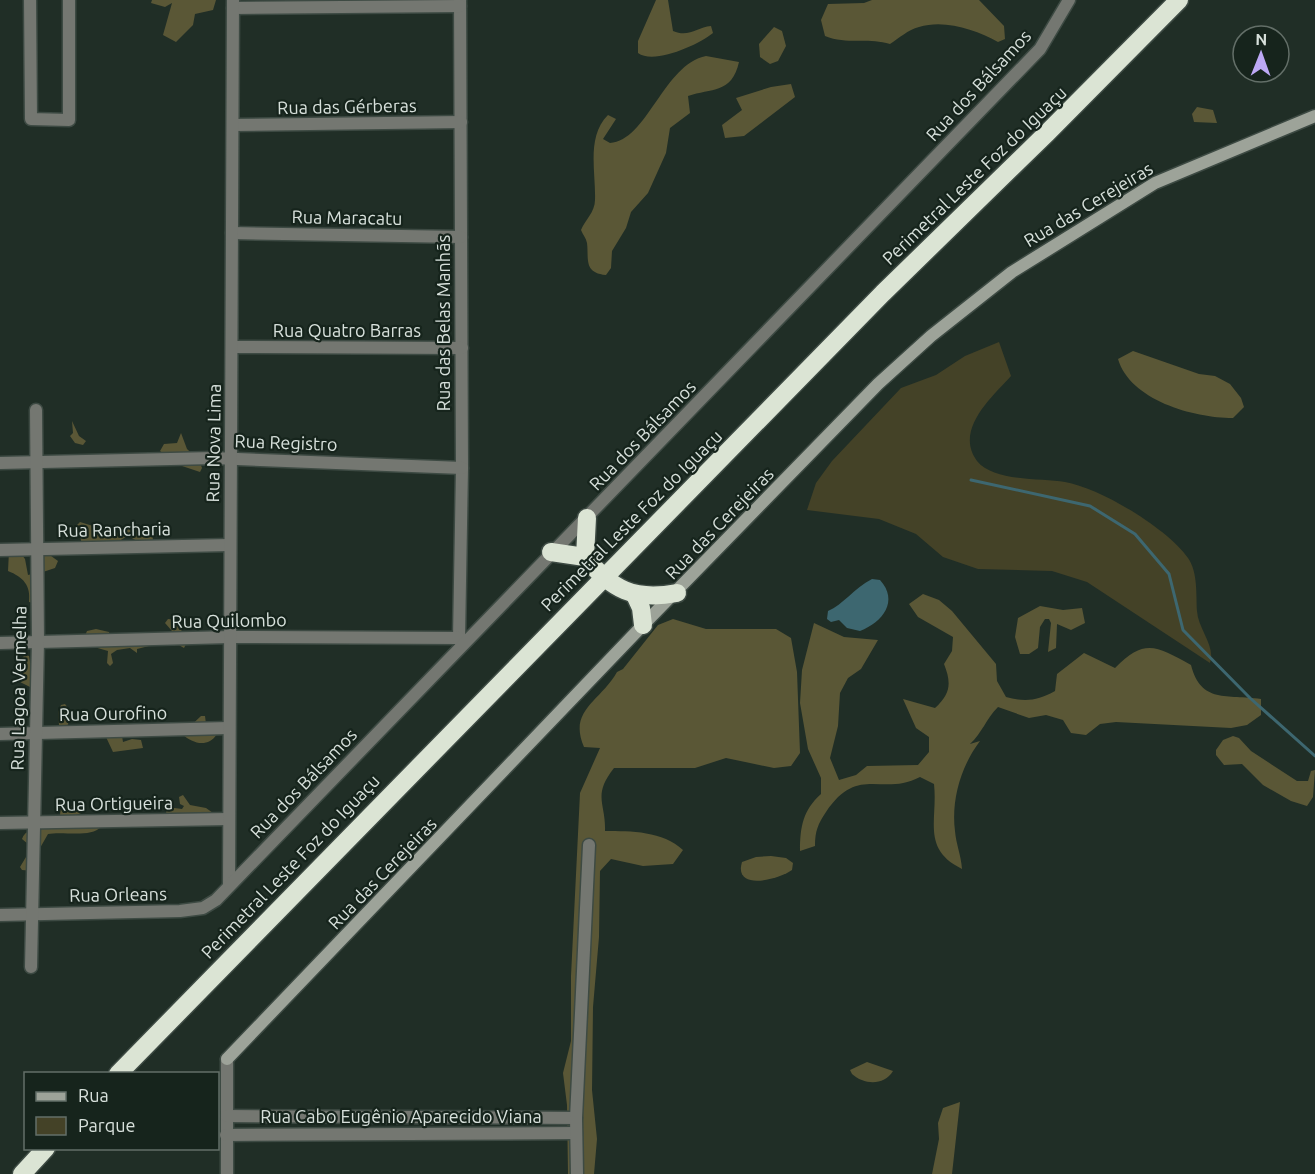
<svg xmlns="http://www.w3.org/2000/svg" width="1315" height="1174" font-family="Ubuntu,sans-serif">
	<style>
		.green { fill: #444227 }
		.forest { fill: #5a5736 }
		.water { fill: #3d6770 }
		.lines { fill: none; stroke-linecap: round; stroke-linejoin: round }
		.stream { stroke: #3d6770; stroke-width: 3 }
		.street-casing { stroke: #3d4a43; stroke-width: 15 }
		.secondary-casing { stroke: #3d4a43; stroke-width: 15 }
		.highway-casing { stroke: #3d4a43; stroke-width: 21 }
		.street { stroke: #747771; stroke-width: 12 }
		.secondary { stroke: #9da399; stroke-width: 12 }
		.highway { stroke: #dbe4d4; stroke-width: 18 }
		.labels { text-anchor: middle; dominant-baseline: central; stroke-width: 4.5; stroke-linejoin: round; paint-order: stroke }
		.street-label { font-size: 18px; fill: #d7e0db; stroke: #16241c }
	</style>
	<rect width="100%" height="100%" fill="#202e26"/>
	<path class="green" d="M999,342L1011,376C992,397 954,430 977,461C994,482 1041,478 1065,482C1100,488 1167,528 1188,558C1198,572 1196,595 1197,611C1198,629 1216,646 1210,663L1087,582L1052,571L978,569L943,557L916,534L879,519L807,510L816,483L832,461L901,388L936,375L965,356Z"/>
	<g class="forest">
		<polygon points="152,0 216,0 213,10 195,14 193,25 176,42 163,35 172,3 165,7 151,3"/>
		<path d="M656,0H668L673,31C689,38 697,27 711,26L713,33C698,45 654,65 638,53V41Z"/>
		<path d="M872,0H979L1004,26L1005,39L998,42C976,30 945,19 919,27C908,30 899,38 890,44C867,37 847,45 825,36L821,20L828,4L864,3Z"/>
		<polygon points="774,27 782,31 786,46 778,61 770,64 760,57 759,44"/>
		<path d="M706,56L739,62C732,94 711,88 688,96L690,113L670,128L666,153L648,193L631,212L626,228L612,251L611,268L606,275C583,273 589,258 587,243C586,238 583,235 581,230C585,220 595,212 595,200C596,172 586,137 608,115L616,119L603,139L610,143C647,141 664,64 706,56Z"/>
		<polygon points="791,84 795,97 744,136 725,138 722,125 742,110 736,98 771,87"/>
		<polygon points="1197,107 1213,110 1217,123 1194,122 1192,114"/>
		<path d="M1133,351L1199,374L1215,376L1230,384L1241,398L1244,407L1233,418C1193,418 1130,400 1118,359Z"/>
		<polygon points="72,421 79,436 86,441 83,445 75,443 70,436 73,433"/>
		<polygon points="181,433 187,449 199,460 202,468 200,472 179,465 160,451 164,444 177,443"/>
		<polygon points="80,522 93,526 99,537 104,532 103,529 107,528 113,535 128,527 140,530 143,527 152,528 153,541 141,543 128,536 117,542 82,544 77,525"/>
		<path d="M13,543L25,559L28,575L32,574L35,557L47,553L58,561L55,568L43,572L39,594L45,602L41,605L29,602C31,585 23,577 8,571L9,551Z"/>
		<path d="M923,594L939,600L952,611L996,664L997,681L1006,697C1025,702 1037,701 1055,691L1057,674L1084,653L1115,668C1145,638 1156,646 1191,665C1201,704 1227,694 1261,699V715L1247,725L1231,728L1116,722L1100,724L1086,735L1071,733L1063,720L1046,715L1029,718L998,707C986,719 982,733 970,744L980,741C961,766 951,800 955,831C956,844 961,855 962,869C921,849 938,820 934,784L920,777C882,797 858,764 826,812C818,824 815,831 815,846L800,851C800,827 803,810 821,794V778L808,749L800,703L802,670L814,623L844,637L878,640L861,669L848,678L840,693L838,726L830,758L839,780L856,775L867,766L918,765L929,752V737L916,728L903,699L935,708C950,694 952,684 944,664L952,651L953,637L918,617L909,604Z"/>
		<polygon points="1040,606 1063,610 1082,608 1085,623 1071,630 1057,624 1056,648 1048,652 1051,623 1049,619 1045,619 1040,627 1038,648 1029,654 1020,654 1015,637 1018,618"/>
		<polygon points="168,619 184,621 181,632 187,642 184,648 177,644 172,631 165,623"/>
		<path d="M673,619L706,629H776L791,638L797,672L800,753L791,766L774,768L726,758L695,768H614C592,796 606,803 605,831C631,831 663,831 683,850L673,864L643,866L611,859L600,871L599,937L593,1007L592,1090L597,1139L594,1174H568L567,1105L563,1073L571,1041V976L580,793L600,748L584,747C568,710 600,702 617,672L623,669L658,625Z"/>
		<polygon points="96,629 109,632 109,636 157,644 137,649 137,653 130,648 117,650 111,654 113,663 110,666 107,663 108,651 87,645 84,638 87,631"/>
		<polygon points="25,655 29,656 34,685 30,687 20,682 19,661"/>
		<polygon points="65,704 71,712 67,728 59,725 58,712 61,705"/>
		<path d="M201,716H205L206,724L217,734C208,748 193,744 182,734Z"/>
		<polygon points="122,736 123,742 132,739 141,740 143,748 113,752 106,737"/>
		<polygon points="1233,736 1239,738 1251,751 1297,781 1308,781 1311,771 1315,770 1313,797 1307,806 1291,801 1263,785 1242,764 1224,765 1216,755 1216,750 1223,740"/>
		<polygon points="183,795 190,805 206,808 213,813 166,814 167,807 182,809 184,806 180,804 179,797"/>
		<polygon points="71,806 82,808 84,812 70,817 60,815 61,807"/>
		<path d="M88,825L101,827C91,838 63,831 48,834L40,848L34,871L22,870L20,867L29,852L28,844L22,839C27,821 72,828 88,825Z"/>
		<path d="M771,856L786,858L793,863L792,870C780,879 733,892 742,862L756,857Z"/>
		<path d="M867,1062L893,1071C884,1086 864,1085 852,1074L850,1070Z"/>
		<polygon points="960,1102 952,1174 932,1174 939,1139 938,1123 943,1108"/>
	</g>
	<path class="water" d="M872,579L880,580C899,601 883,622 860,631L847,628L839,620L831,622L827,619L828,611C843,605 854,588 872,579Z"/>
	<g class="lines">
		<polyline class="stream" points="971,480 1090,506 1135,534 1169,574 1183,630 1250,698 1315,756"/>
		<defs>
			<g id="street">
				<polyline points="30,0 31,119 69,120 69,0"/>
				<polyline points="460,0 462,468 459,638 462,644"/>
				<polyline points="233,8 460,6"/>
				<polyline points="234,125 461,122"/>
				<polyline points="232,233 461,237"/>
				<polyline points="232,347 462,348"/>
				<polyline points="0,463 213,458 462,468"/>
				<polyline points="0,550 229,545"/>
				<polyline points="0,643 231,637 459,638"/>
				<polyline points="0,734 228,728"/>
				<polyline points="0,823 228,819"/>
				<polyline points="229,886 233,0"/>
				<polyline points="0,915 180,911 203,908 216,900 1040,49 1069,0"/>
				<polyline points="31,967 38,641 36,410"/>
				<polyline points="227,1059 227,1174"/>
				<polyline points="227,1116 576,1118"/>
				<polyline points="226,1135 576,1133"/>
				<polyline points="577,1174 576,1118 589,845"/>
			</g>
			<polyline id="secondary" points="227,1059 643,625 878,384 931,336 1012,272 1155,183 1315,116"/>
			<g id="highway">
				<path d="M551,552L585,557C612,590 634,601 677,593"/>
				<polyline points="585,557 587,518"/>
				<polyline points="635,595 641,608 643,625"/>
				<polyline points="118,1074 883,293 1047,133 1179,0"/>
				<polyline points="22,1174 46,1148"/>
			</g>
		</defs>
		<use href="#street" class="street-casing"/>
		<use href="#secondary" class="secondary-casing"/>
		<use href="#highway" class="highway-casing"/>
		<use href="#street" class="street"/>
		<use href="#secondary" class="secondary"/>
		<use href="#highway" class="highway"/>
	</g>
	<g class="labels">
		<g class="street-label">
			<text transform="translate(978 85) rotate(-47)">Rua dos Bálsamos</text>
			<text transform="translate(347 106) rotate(-1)">Rua das Gérberas</text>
			<text transform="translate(974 175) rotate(-44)">Perimetral Leste Foz do Iguaçu</text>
			<text transform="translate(1088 204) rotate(-31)">Rua das Cerejeiras</text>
			<text transform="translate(347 217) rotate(1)">Rua Maracatu</text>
			<text transform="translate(443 323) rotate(-90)">Rua das Belas Manhãs</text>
			<text x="347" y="330">Rua Quatro Barras</text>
			<text transform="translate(642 435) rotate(-46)">Rua dos Bálsamos</text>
			<text transform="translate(286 442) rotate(2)">Rua Registro</text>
			<text transform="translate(213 443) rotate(-89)">Rua Nova Lima</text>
			<text transform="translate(631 520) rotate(-45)">Perimetral Leste Foz do Iguaçu</text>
			<text transform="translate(719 523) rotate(-46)">Rua das Cerejeiras</text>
			<text transform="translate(114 529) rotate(-1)">Rua Rancharia</text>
			<text transform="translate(229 620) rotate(-1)">Rua Quilombo</text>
			<text transform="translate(18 688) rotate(-89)">Rua Lagoa Vermelha</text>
			<text transform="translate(113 713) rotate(-1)">Rua Ourofino</text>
			<text transform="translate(303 783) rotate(-46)">Rua dos Bálsamos</text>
			<text transform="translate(114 803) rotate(-1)">Rua Ortigueira</text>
			<text transform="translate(290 866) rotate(-46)">Perimetral Leste Foz do Iguaçu</text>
			<text transform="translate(382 873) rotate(-46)">Rua das Cerejeiras</text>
			<text transform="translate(118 894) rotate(-1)">Rua Orleans</text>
			<text x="401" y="1116">Rua Cabo Eugênio Aparecido Viana</text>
		</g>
	</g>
	<rect x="24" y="1072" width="195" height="78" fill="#16241c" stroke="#636f68" stroke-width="1.5"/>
	<rect x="36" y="1092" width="30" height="9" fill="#9da399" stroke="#636f68" stroke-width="1.5"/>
	<text x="78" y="1102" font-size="18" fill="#d7e0db">Rua</text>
	<rect x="36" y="1117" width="30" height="18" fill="#444227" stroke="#636f68" stroke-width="1.5"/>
	<text x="78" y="1132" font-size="18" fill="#d7e0db">Parque</text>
	<g transform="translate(1261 54) rotate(1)"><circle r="28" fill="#16241c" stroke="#636f68" stroke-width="1.5"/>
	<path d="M0-4.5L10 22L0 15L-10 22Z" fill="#bda9f5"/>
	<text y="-9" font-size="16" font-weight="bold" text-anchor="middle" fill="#d7e0db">N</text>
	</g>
</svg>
